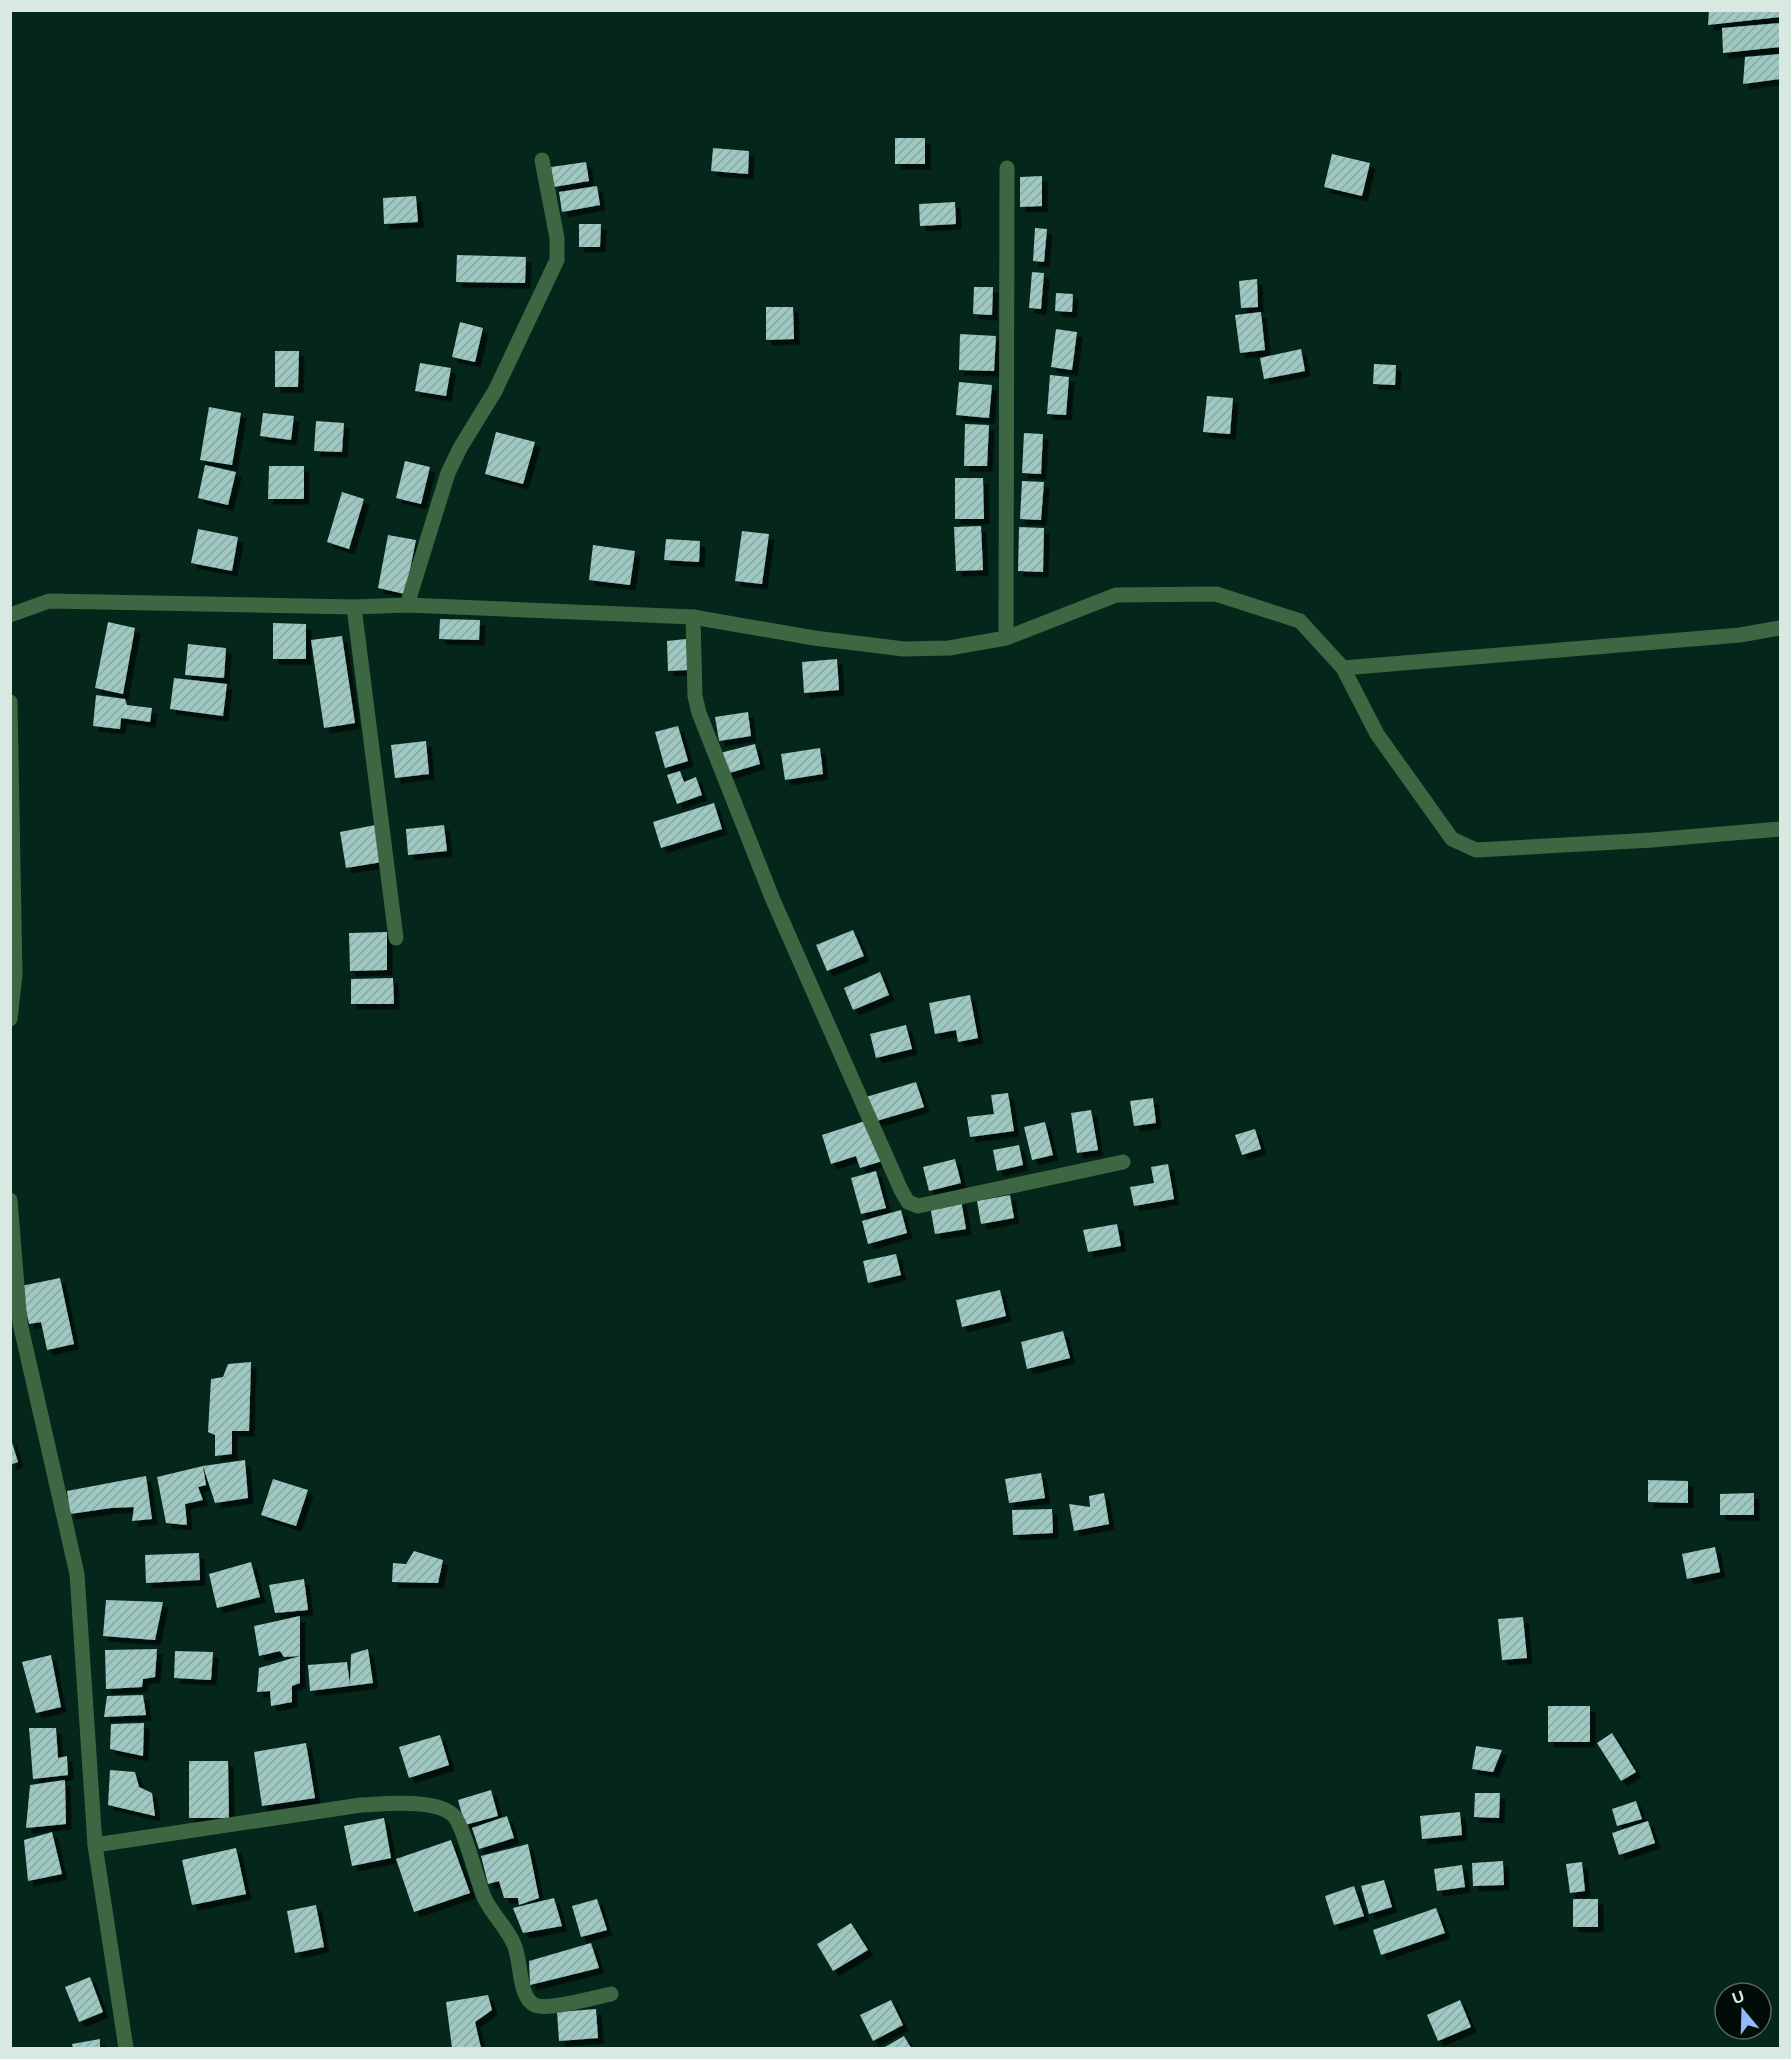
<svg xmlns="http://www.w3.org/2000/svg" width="1791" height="2059" font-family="Helvetica,sans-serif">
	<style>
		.building { fill: url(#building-hatch); filter: url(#shadow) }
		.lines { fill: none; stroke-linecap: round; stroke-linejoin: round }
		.street { stroke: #3d6742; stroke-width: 15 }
	</style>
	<defs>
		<pattern id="building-hatch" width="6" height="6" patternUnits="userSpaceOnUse" patternTransform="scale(1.5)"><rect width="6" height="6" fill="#9fc8c2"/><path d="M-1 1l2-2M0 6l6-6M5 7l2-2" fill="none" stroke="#88a8a2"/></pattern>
		<filter id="shadow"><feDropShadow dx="5.5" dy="5.5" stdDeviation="0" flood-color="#0009"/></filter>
	</defs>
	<rect width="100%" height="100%" fill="#05261a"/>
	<g class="building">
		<polygon points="1709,10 1780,10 1780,17 1708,25"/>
		<polygon points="1780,23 1780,47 1723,53 1722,28"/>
		<polygon points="1780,54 1780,79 1743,84 1745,57"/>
		<rect x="895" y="138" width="30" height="26"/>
		<polygon points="713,148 749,151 748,174 711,171"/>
		<polygon points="1332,154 1370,163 1362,196 1324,187"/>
		<polygon points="586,162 589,181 554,187 551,167"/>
		<polygon points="1042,176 1042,206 1020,207 1020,177"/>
		<polygon points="597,186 600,205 562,212 559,192"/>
		<polygon points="416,196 418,222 384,224 383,198"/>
		<polygon points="955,202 956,224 920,226 919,204"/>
		<polygon points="579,224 601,224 600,247 579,247"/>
		<polygon points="1035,228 1047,229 1044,262 1033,261"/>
		<polygon points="457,255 526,257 525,283 456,282"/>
		<polygon points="1032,272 1044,273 1041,309 1029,308"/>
		<polygon points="1257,279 1258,307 1241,308 1239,281"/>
		<polygon points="974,287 993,287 992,315 973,314"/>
		<polygon points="1056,293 1073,294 1072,312 1055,311"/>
		<polygon points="766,307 793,307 794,339 766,340"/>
		<polygon points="1261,312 1265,350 1240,353 1235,315"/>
		<polygon points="460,322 483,328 475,362 452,357"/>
		<polygon points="1056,329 1077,332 1072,370 1051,367"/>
		<polygon points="960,334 996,336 994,371 959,370"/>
		<polygon points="1301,349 1305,371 1264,379 1260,358"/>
		<polygon points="275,351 299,351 298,387 275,387"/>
		<polygon points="420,363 451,368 446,396 415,391"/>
		<polygon points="1374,364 1396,365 1395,385 1373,384"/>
		<polygon points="1050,375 1069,377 1066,415 1047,414"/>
		<polygon points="959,382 992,385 989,418 956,415"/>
		<polygon points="1207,396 1233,398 1230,434 1203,432"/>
		<polygon points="209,407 241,413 232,465 200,460"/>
		<polygon points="263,413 294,416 291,440 260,436"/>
		<polygon points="316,421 344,423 342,452 314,451"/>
		<polygon points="965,424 989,425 987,466 964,466"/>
		<polygon points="496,432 535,442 523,484 485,474"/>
		<polygon points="1024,433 1043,434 1041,474 1022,473"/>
		<polygon points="405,461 430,467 421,504 396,498"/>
		<polygon points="205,465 236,472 228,505 198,498"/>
		<polygon points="269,466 304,466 304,499 268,499"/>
		<polygon points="955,478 983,478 984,519 955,519"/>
		<polygon points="1022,481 1044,482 1041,520 1020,519"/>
		<polygon points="342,492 364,499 349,549 327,542"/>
		<polygon points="981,526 983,570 956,571 954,527"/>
		<polygon points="1019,527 1044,528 1043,572 1018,571"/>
		<polygon points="198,529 238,537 232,571 191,563"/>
		<polygon points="742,531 769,534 762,584 735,581"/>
		<polygon points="388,535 416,540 405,594 378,588"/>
		<polygon points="666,539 700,541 699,562 664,560"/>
		<polygon points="593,545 635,551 630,585 589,580"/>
		<polygon points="440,619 480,620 479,640 439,639"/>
		<polygon points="108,622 135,628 123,694 95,688"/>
		<polygon points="273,623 306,624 306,659 273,659"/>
		<polygon points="342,636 355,723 324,728 311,640"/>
		<polygon points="686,639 688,670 668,671 667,641"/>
		<polygon points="188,644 226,648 224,678 185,675"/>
		<polygon points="837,659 839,690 804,693 802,662"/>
		<polygon points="174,678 227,684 223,716 170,709"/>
		<polygon points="96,695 125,699 127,705 152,708 150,722 121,718 120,729 93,726"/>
		<polygon points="748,712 751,736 719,741 715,717"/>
		<polygon points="678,726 688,761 665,768 655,732"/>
		<polygon points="426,741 429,774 395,778 391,745"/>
		<polygon points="755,744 760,764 726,774 720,753"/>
		<polygon points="820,748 823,774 785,780 781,754"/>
		<polygon points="680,771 684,782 696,777 702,795 677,804 667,775"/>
		<polygon points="714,803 722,829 661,848 653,822"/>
		<polygon points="375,825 382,862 346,868 340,832"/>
		<polygon points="444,825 447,851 408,855 406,829"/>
		<polygon points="853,930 864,956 827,971 816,945"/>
		<polygon points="387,932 387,970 350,971 349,933"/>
		<polygon points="880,972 889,995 853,1010 844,988"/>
		<polygon points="393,978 394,1004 351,1004 351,979"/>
		<polygon points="970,995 978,1038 958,1042 956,1030 935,1034 929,1003"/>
		<polygon points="906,1025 912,1049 876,1058 870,1034"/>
		<polygon points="916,1082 924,1107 873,1122 866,1097"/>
		<polygon points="1008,1093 1014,1131 970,1137 967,1117 994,1114 991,1095"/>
		<polygon points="1153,1098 1156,1123 1134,1126 1130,1101"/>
		<polygon points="1091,1110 1098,1150 1077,1153 1071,1113"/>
		<polygon points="868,1120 882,1161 860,1168 856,1156 831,1164 822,1135"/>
		<polygon points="1045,1122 1053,1155 1032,1160 1024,1127"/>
		<polygon points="1255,1129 1261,1149 1242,1155 1235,1135"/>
		<polygon points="1019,1145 1023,1165 997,1171 993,1150"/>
		<polygon points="955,1159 961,1183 929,1191 923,1167"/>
		<polygon points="1168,1164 1174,1199 1134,1206 1130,1187 1154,1183 1151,1167"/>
		<polygon points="876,1171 886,1208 861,1214 851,1178"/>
		<polygon points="1010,1195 1014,1218 981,1224 977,1201"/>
		<polygon points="961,1200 966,1229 935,1234 930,1206"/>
		<polygon points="901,1210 907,1233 868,1244 862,1221"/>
		<polygon points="1117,1224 1121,1246 1088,1252 1083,1230"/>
		<polygon points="896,1254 901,1275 868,1283 863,1261"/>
		<polygon points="60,1278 74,1344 47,1350 41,1322 29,1324 21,1286"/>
		<polygon points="1000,1290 1006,1316 962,1327 956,1300"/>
		<polygon points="1063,1331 1070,1358 1027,1369 1021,1342"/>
		<polygon points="251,1362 249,1431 232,1431 232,1454 215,1456 215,1435 208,1432 211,1379 223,1377 228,1364"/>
		<polygon points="10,1436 18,1462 10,1465"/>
		<polygon points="245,1460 248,1498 215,1503 203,1466"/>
		<polygon points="203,1466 206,1485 198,1487 203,1500 185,1504 187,1525 166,1523 157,1477"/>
		<polygon points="1041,1473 1045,1498 1009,1503 1005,1479"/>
		<polygon points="146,1476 152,1519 132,1521 134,1507 111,1508 70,1514 67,1491"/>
		<polygon points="273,1479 308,1490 296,1526 261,1515"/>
		<polygon points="1648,1480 1688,1481 1688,1503 1648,1502"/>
		<polygon points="1104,1493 1109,1524 1074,1531 1069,1504 1090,1507 1089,1496"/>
		<polygon points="1754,1493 1754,1515 1720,1515 1720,1494"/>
		<polygon points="1052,1509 1053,1533 1013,1535 1012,1510"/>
		<polygon points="1715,1547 1720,1572 1687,1579 1682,1554"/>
		<polygon points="414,1551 443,1560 438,1583 392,1582 393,1563 406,1564"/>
		<polygon points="199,1553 200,1580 146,1583 145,1555"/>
		<polygon points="251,1562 260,1597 217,1608 209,1574"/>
		<polygon points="304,1579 308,1610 275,1613 269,1585"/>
		<polygon points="106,1600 163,1602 155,1640 103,1636"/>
		<polygon points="300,1616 300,1656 284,1657 280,1651 259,1656 254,1626"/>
		<polygon points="1523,1617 1527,1658 1502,1660 1498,1619"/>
		<polygon points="157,1649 155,1677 143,1679 142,1687 106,1689 105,1650"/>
		<polygon points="368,1649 373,1683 310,1691 308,1665 347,1662 350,1685 351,1654"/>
		<polygon points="175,1651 213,1652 211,1680 174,1678"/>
		<polygon points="51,1655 61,1707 36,1713 22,1662"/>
		<polygon points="300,1656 300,1683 292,1686 292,1702 271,1706 270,1691 257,1692 259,1668"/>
		<polygon points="143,1695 146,1715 104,1717 107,1696"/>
		<rect x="1548" y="1706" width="42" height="36"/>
		<polygon points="144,1723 143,1756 110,1749 111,1724"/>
		<polygon points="29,1728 56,1728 58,1758 67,1756 68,1775 33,1779"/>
		<polygon points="1612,1733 1636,1772 1621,1781 1597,1743"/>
		<polygon points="440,1735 449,1765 409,1778 399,1747"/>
		<polygon points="306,1743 315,1798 262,1806 254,1752"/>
		<polygon points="1476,1746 1502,1750 1493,1772 1472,1769"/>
		<polygon points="189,1761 228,1761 229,1818 189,1818"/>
		<polygon points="110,1770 135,1772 139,1787 152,1793 155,1816 108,1805"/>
		<polygon points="65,1780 66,1824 26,1828 30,1785"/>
		<polygon points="491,1790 498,1816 465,1825 458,1800"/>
		<polygon points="1475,1793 1500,1793 1499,1818 1474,1817"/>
		<polygon points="1636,1801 1642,1819 1617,1826 1612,1809"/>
		<polygon points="1460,1812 1462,1835 1422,1839 1420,1816"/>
		<polygon points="507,1816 514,1838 479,1849 472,1828"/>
		<polygon points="384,1818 391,1858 352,1866 344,1826"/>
		<polygon points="1648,1821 1655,1843 1619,1855 1612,1833"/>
		<polygon points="52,1832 62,1874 28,1881 24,1840"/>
		<polygon points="451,1840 470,1893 414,1912 396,1859"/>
		<polygon points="528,1844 539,1898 519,1905 518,1898 504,1898 499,1881 488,1884 481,1856"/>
		<polygon points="236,1848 246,1894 192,1905 182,1860"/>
		<polygon points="1503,1861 1504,1885 1473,1886 1472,1863"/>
		<polygon points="1582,1862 1585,1891 1570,1893 1566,1864"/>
		<polygon points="1462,1865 1465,1887 1437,1891 1434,1869"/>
		<polygon points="1384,1880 1392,1907 1369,1914 1361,1886"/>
		<polygon points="1354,1886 1364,1916 1334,1925 1325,1896"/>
		<polygon points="554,1898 562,1926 523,1933 513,1908"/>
		<polygon points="597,1899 607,1930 581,1937 572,1906"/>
		<rect x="1573" y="1899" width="25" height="28"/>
		<polygon points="316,1905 324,1947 295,1953 287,1911"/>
		<polygon points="1436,1908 1445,1933 1381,1955 1373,1930"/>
		<polygon points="851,1923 868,1950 833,1971 817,1944"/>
		<polygon points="591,1943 599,1968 530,1985 529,1961"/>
		<polygon points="90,1977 103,2012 79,2022 65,1987"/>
		<polygon points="488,1995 492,2010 475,2022 481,2048 452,2048 446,2002"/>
		<polygon points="891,2000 903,2025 873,2041 860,2015"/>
		<polygon points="1460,2000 1471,2027 1438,2041 1427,2015"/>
		<polygon points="596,2009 598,2038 559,2041 557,2012"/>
		<polygon points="904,2036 911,2048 883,2048"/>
		<polygon points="100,2039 100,2048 73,2048 72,2044"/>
	</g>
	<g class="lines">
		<g class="street">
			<polyline points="407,605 448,473 460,448 495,391 557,260 557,238 542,160"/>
			<polyline points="354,607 396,938"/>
			<polyline points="10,615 49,601 354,607 407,605 693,617 814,638 904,649 949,648 1006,638 1116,595 1216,594 1300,621 1343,668 1377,734 1452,839 1476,850 1652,840 1780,829"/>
			<polyline points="693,617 695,696 699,713 773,900 901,1190 908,1202 918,1206 1123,1162"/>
			<polyline points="1006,638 1007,168"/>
			<polyline points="1343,668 1740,635 1780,628"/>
			<polyline points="10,702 15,975 10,1019"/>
			<polyline points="10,1200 20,1323 77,1574 95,1845 126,2048"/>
			<path d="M95,1845L361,1805C384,1804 437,1798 454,1816C464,1827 477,1880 484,1897C492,1915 509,1929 515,1947C521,1962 519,1999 535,2005C548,2011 596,1997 611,1994"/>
		</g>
	</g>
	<rect width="1791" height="2059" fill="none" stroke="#d8e9e1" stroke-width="24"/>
	<g transform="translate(1743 2011) rotate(341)"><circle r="28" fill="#020c07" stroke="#58645e" stroke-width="1.5"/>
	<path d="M0-4.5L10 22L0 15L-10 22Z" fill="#90b8fd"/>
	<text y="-9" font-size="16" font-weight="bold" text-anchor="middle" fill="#d8e9e1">U</text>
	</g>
</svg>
